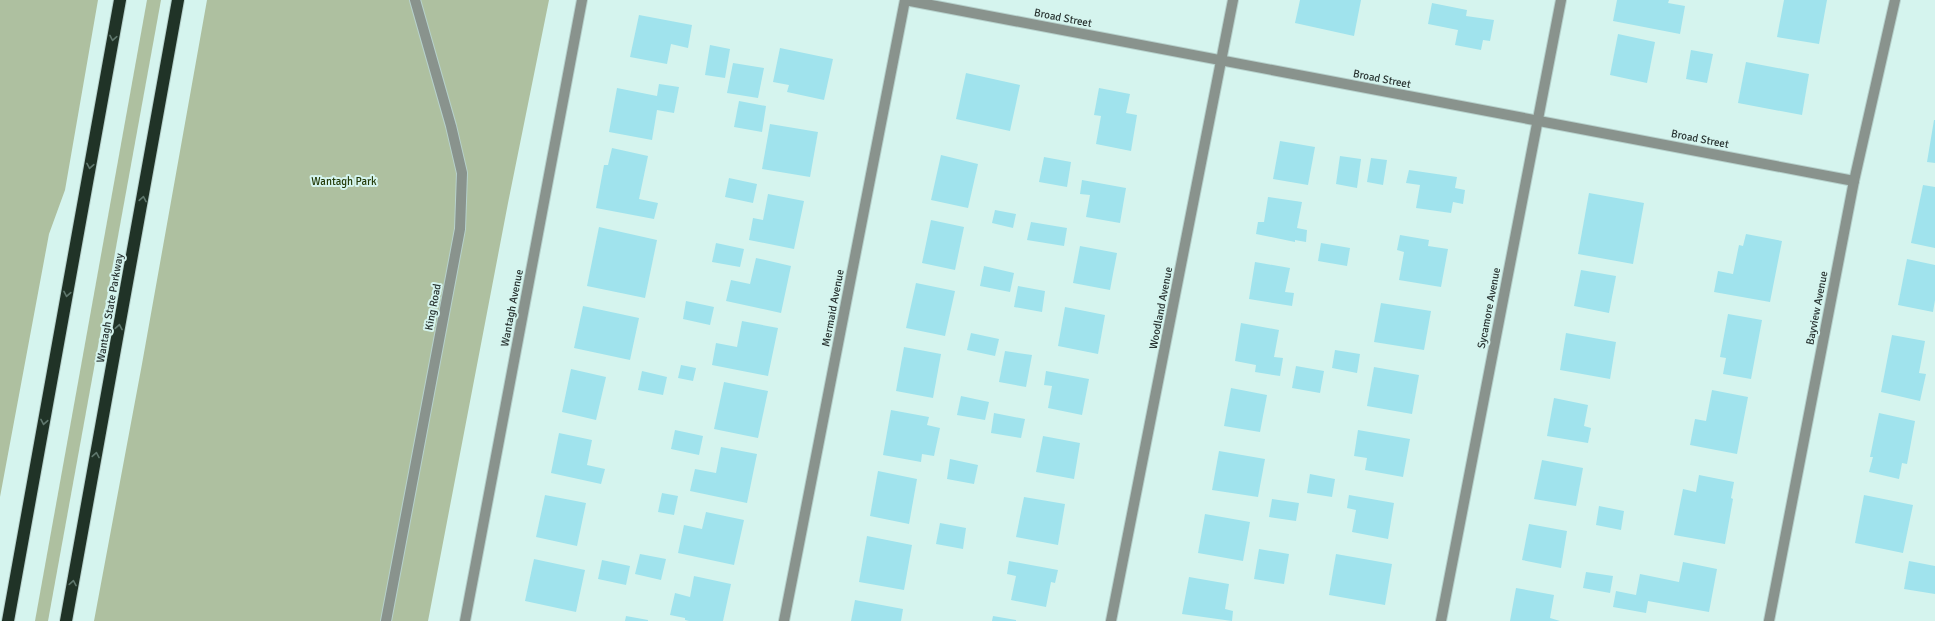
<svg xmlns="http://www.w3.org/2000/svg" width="1935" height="621" font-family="Signika,sans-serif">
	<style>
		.green { fill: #aec0a0 }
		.building { fill: #a0e3ed }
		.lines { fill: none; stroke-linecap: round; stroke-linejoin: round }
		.minor-casing { stroke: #b6d1cc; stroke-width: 12 }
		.highway-casing { stroke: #b6d1cc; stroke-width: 14 }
		.minor { stroke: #89938d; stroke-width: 10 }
		.highway { stroke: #203327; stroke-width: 12 }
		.oneway { stroke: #5f776d }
		.labels { text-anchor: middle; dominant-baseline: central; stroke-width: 4; stroke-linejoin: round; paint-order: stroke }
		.street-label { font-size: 11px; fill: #283331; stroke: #d5f4ee }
		.park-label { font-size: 11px; fill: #243b09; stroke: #d5f4ee }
	</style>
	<rect width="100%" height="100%" fill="#d5f4ee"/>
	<g class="green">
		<polygon points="0,0 98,0 65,190 49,234 0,497"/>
		<polygon points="147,0 161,0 48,621 35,621"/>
		<polygon points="207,0 549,0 508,203 428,621 94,621 142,364"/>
	</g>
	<g class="building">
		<polygon points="1300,0 1361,0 1354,36 1295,23"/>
		<polygon points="1617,0 1669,0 1668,3 1685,6 1680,34 1613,21"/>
		<polygon points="1784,0 1827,0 1819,44 1777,37"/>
		<polygon points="1432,3 1467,10 1466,16 1494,20 1490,41 1483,40 1481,50 1455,45 1458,30 1428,24"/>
		<polygon points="639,15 692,25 688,48 671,44 667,64 630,57"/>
		<polygon points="1618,34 1655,42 1647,83 1610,75"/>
		<polygon points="710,45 730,49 725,78 705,75"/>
		<polygon points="780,48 833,59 824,100 787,92 789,85 773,82"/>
		<polygon points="1691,50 1713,54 1707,83 1686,79"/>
		<polygon points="1746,62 1809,74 1802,115 1738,103"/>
		<polygon points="733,63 764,68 758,98 727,93"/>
		<polygon points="966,73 1020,85 1010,131 956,119"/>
		<polygon points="659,84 679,87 674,113 657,110 652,140 609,132 617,88 657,96"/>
		<polygon points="1099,88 1130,94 1126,113 1137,115 1131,151 1096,144 1101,116 1094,115"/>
		<polygon points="739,101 766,106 762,132 734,127"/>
		<polygon points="1934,120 1935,120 1935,163 1927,162"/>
		<polygon points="770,124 818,132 810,177 762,169"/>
		<polygon points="1280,141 1315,147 1308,185 1273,179"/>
		<polygon points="612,148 648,156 639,199 658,203 654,219 596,208 604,165 608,165"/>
		<polygon points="941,155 978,164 968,208 931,200"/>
		<polygon points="1340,156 1361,159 1357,188 1336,184"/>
		<polygon points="1044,157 1071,162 1067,187 1039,182"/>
		<polygon points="1371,158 1387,160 1383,185 1367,182"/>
		<polygon points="1409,170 1457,177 1455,188 1465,190 1463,204 1453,202 1451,213 1416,208 1420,185 1406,183"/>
		<polygon points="729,178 757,184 753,203 725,197"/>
		<polygon points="1082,180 1126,188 1120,223 1086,217 1090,195 1080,194"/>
		<polygon points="1923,185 1935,187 1935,248 1911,243"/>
		<polygon points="1589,193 1644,203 1633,264 1578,254"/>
		<polygon points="768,194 804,201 794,249 749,240 753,218 763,220"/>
		<polygon points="1268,197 1302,202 1297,228 1307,230 1306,242 1295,240 1295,242 1256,234 1258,222 1264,222"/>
		<polygon points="995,210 1016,214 1013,228 992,223"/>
		<polygon points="931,220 964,227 955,270 922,263"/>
		<polygon points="1031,222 1067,228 1064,246 1027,240"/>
		<polygon points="599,227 657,240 645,298 587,286"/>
		<polygon points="1746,234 1782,241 1770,302 1714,292 1718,271 1733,274 1739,245 1743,246"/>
		<polygon points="1400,235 1429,240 1428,246 1448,249 1441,287 1399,280 1404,252 1397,250"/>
		<polygon points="716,243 744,249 740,267 712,262"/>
		<polygon points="1321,243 1350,248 1347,266 1318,261"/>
		<polygon points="1080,246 1117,253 1110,290 1073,283"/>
		<polygon points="756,258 791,266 781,313 726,301 731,280 750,284"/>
		<polygon points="1907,259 1935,265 1935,300 1933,312 1898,305"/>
		<polygon points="1255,262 1290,268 1285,292 1294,293 1292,306 1249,299"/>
		<polygon points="984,266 1014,273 1010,292 980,286"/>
		<polygon points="1581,270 1616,276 1609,313 1574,306"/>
		<polygon points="916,283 955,291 945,336 906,328"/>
		<polygon points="1018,286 1045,291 1042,312 1014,307"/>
		<polygon points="686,301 714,307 710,325 683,319"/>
		<polygon points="1381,303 1431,311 1424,350 1374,342"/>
		<polygon points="583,306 639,318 630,360 574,348"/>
		<polygon points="1065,307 1105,315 1098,354 1058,346"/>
		<polygon points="1728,314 1762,320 1751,379 1723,374 1726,358 1720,357"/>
		<polygon points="742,321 778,328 768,376 712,365 716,343 737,347"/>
		<polygon points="1241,323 1279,330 1274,357 1283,358 1280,376 1255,372 1256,365 1235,361"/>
		<polygon points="971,333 999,339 995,356 967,350"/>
		<polygon points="1566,333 1616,342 1610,379 1560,370"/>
		<polygon points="1892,335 1925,341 1919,373 1926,374 1920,401 1881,392"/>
		<polygon points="904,347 941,354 933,398 896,391"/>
		<polygon points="1335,350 1360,354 1357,373 1332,368"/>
		<polygon points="1005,351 1032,355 1026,387 999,382"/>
		<polygon points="681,365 696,368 693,381 678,378"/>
		<polygon points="1296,366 1324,371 1320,393 1292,388"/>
		<polygon points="1374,367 1419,375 1412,414 1367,406"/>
		<polygon points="571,369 606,377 596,420 562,412"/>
		<polygon points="642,371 667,377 663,395 638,390"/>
		<polygon points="1046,371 1089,379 1082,415 1048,408 1052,386 1044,385"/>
		<polygon points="724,382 768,391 758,438 714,429"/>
		<polygon points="1231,388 1267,395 1260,432 1224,426"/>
		<polygon points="1712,390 1748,397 1737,454 1690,445 1695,419 1706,421"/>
		<polygon points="961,396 989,402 985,420 957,415"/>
		<polygon points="1554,398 1588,405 1584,426 1591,428 1588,443 1547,436"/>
		<polygon points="891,410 929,417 927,425 940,428 934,456 922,454 921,462 883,455"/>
		<polygon points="994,413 1025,419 1021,438 991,433"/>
		<polygon points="1879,413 1915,421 1907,464 1902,463 1899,479 1869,472 1873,457 1870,457"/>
		<polygon points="675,430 703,436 699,455 671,449"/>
		<polygon points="1358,430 1410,439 1403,477 1365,470 1367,458 1354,456"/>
		<polygon points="559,433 592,440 587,465 605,469 601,484 551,473"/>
		<polygon points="1043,436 1080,443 1074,479 1036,472"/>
		<polygon points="721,447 757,454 747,503 690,491 695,469 716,473"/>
		<polygon points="1219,451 1265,459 1258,497 1212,490"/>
		<polygon points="950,459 978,465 974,484 947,479"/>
		<polygon points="1542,460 1583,468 1576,506 1534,499"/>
		<polygon points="878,471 917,479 909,524 870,516"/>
		<polygon points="1310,474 1335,479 1332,497 1307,493"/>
		<polygon points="1699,475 1734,482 1731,498 1733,499 1725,544 1674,535 1683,489 1696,492"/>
		<polygon points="662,493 678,496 674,515 658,512"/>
		<polygon points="545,495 586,503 577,546 536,537"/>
		<polygon points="1349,495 1394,503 1388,539 1352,532 1356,510 1347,508"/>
		<polygon points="1864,495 1913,505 1903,553 1855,543"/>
		<polygon points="1024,497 1065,504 1058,545 1016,537"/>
		<polygon points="1272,499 1299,503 1296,521 1269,517"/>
		<polygon points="1599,506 1624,511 1621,530 1596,525"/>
		<polygon points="706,512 744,520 734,565 678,553 684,525 702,529"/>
		<polygon points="1205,514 1250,522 1243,561 1198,553"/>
		<polygon points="940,523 966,528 963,549 936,544"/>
		<polygon points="1529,524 1567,531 1561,568 1522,560"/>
		<polygon points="867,536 912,545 904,590 859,582"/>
		<polygon points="1259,549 1289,554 1284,584 1254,579"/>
		<polygon points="640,554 666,559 661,580 635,574"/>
		<polygon points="1336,554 1392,564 1385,605 1329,595"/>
		<polygon points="534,559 585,570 576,612 525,601"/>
		<polygon points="602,560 630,566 626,585 598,579"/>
		<polygon points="1009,561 1058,570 1055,583 1051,582 1046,607 1011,600 1016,576 1007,574"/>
		<polygon points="1909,561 1935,566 1935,594 1904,589"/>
		<polygon points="1683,562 1717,569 1709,612 1648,601 1646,613 1613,607 1616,591 1636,595 1640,574 1679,582"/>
		<polygon points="1586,572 1613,576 1610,593 1583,588"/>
		<polygon points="694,576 731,584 723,621 689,621 685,620 685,618 670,615 675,593 690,597"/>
		<polygon points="1189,577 1229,584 1225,609 1233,611 1232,621 1182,614"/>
		<polygon points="1516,588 1554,595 1550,618 1560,621 1510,621"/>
		<polygon points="855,600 903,609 901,621 851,621"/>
		<polygon points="626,616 648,620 648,621 625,621"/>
		<polygon points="993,616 1016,620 1016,621 992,621"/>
	</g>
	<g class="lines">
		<defs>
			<g id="minor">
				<polyline points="905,0 1854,181"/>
				<polyline points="386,621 460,229 462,173 451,126 415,0"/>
				<polyline points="465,621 582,0"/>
				<polyline points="784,621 905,0"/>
				<polyline points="1111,621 1233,0"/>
				<polyline points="1441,621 1561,0"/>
				<polyline points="1769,621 1854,181 1895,0"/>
			</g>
			<g id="highway">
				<polyline points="8,621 120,0"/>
				<polyline points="66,621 178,0"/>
			</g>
		</defs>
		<use href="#minor" class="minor-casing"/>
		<use href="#highway" class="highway-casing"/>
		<use href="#minor" class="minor"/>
		<use href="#highway" class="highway"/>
	</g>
	<defs><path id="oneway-chevron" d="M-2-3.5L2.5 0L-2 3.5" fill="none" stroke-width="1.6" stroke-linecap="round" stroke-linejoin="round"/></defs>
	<g class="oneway">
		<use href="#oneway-chevron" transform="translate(113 38) rotate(100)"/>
		<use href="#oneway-chevron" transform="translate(90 166) rotate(100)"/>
		<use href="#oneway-chevron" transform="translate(143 199) rotate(-80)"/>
		<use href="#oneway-chevron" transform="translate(67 294) rotate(100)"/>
		<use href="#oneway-chevron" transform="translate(119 327) rotate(-80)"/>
		<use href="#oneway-chevron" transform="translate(44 422) rotate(100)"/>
		<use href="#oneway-chevron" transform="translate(96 455) rotate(-80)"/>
		<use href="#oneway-chevron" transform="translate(73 583) rotate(-80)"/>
	</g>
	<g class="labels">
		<g class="street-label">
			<text transform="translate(1063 18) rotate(11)">Broad Street</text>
			<text transform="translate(1382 79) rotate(11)">Broad Street</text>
			<text transform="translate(1700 139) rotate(11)">Broad Street</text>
			<text transform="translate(433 307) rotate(-79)">King Road</text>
			<text transform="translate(110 308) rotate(-80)">Wantagh State Parkway</text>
			<text transform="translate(512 308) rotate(-79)">Wantagh Avenue</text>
			<text transform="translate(833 308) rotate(-79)">Mermaid Avenue</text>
			<text transform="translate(1161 308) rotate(-79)">Woodland Avenue</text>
			<text transform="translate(1489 308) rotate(-79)">Sycamore Avenue</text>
			<text transform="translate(1817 308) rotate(-79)">Bayview Avenue</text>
		</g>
		<g class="park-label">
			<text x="344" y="181">Wantagh Park</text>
		</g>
	</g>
</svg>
